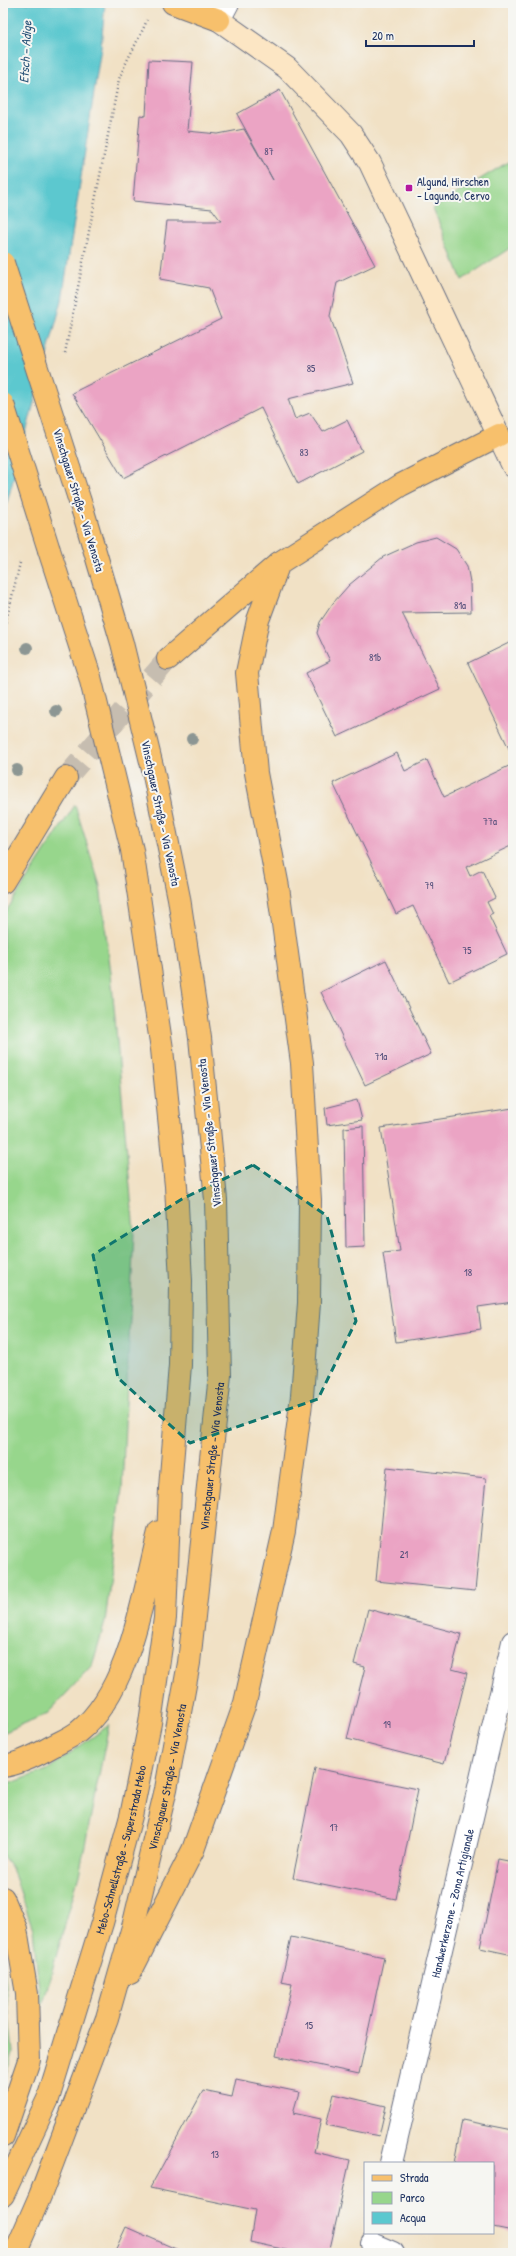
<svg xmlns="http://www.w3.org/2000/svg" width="516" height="2256" font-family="'Patrick Hand',sans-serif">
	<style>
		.green { fill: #97d68c; stroke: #598275 }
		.water { fill: #5bc8cf; stroke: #3b7c96 }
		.building { fill: #eba4c4 }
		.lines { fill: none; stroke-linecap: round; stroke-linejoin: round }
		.primary-tunnel { stroke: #c6bdb0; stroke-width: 22; stroke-dasharray: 22 11; stroke-linecap: butt }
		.minor-casing { stroke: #666d82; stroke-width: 24 }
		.secondary-casing { stroke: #666d82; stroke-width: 24 }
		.primary-casing { stroke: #666d82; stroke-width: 24 }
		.path { stroke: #666d82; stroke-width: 2.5; stroke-dasharray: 1 3; stroke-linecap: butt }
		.minor { stroke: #fff; stroke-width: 22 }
		.secondary { stroke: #fce6c4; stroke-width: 22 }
		.primary { stroke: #f7c06c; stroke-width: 22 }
		.primary-bridge-casing { stroke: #666d82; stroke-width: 24; stroke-linecap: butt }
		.primary-bridge { stroke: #f7c06c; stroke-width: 22 }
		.tree { fill: #8c9693 }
		.marked { fill: #0f766e; fill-opacity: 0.2; stroke: #0f766e; stroke-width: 3; stroke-dasharray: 8 5; stroke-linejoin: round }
		.poi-dot { fill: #b5179e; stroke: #f6f6f2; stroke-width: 1.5 }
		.labels { text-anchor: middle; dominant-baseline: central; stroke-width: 4; stroke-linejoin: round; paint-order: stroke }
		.number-label { font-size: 10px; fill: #4f4c78 }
		.poi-label { font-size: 12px; fill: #1b2f5e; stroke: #f6f6f2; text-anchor: start }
		.street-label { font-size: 12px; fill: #1b2f5e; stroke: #f6f6f2 }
		.water-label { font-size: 13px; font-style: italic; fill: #2b557a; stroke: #f6f6f2 }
	</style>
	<rect width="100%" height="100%" fill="#f6f6f2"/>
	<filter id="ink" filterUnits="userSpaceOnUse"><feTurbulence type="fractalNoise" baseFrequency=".025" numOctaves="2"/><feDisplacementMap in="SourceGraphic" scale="8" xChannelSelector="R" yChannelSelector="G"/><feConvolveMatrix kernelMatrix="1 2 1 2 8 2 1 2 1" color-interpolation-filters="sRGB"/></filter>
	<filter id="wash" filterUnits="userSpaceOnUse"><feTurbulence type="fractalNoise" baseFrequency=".012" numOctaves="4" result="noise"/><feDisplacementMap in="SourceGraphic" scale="16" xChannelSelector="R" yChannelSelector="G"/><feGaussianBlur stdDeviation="0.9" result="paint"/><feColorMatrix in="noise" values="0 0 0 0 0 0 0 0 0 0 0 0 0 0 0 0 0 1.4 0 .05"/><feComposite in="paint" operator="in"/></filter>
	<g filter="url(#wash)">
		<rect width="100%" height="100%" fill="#f1e1c5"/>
		<g class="green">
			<polygon points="513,159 513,246 462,280 433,208"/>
			<polygon points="75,805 100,886 111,973 134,1232 122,1489 105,1622 92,1666 48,1713 3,1733 3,916"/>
			<polygon points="109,1725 79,1875 41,2010 33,1929 12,1868 3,1856 3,1786 47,1770"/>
			<polygon points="3,1955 13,2053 3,2083"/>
		</g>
		<polygon class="water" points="3,3 105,3 101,47 62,300 3,517"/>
		<g id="blocks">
			<g class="building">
				<polygon points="149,60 193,62 187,131 218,134 244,129 273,180 237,114 280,90 375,265 337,283 330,316 353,383 288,399 295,419 310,413 323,432 347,420 362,451 298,484 261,408 123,478 72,393 221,319 209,288 160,279 167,221 221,221 212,209 133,201 140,115 146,116"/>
				<polygon points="436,537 456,549 467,566 470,582 471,612 402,613 440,689 337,737 306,673 330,661 317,633 320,622 333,603 349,585 383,557 416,542"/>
				<polygon points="513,641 513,757 468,663"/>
				<polygon points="397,753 405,771 427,760 444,797 513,764 513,845 466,867 470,876 482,870 495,898 487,902 493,914 489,916 507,954 449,982 413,906 396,914 333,783"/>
				<polygon points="386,960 431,1054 365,1085 321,992"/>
				<polygon points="357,1100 362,1120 327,1125 325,1108"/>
				<polygon points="513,1108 513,1302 478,1307 481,1329 396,1342 383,1253 400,1251 381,1128"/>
				<polygon points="363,1126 365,1247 346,1248 344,1128"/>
				<polygon points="387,1467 486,1478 475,1591 376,1581"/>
				<polygon points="368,1609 461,1634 452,1669 467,1673 444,1764 347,1739 365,1667 354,1664"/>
				<polygon points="315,1768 418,1789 396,1899 293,1878"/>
				<polygon points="498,1859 513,1862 513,1955 480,1948"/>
				<polygon points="291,1937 384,1957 359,2074 276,2056 292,1984 281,1982"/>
				<polygon points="236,2079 299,2092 293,2113 321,2119 314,2152 350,2160 329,2253 300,2253 250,2242 255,2210 150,2188 203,2091 232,2097"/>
				<polygon points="334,2094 386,2106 379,2136 326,2125"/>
				<polygon points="462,2120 513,2130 513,2231 493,2227 493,2163 454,2163"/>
				<polygon points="126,2227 185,2253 114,2253"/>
			</g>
		</g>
	</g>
	<g filter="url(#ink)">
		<use href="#blocks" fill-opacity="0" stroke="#666d82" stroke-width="1"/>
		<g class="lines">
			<polyline class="primary-tunnel" points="66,778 168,659"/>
			<defs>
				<g id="minor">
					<polyline points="219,20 228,3"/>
					<path id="s1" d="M391,2163L513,1642"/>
					<polyline points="372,2244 393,2253"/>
				</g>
				<polyline id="secondary" points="219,20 287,68 351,134 370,163 513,466"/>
				<g id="primary">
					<polyline points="173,3 219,20"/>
					<polyline points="168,659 279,563 401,485 499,435"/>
					<polyline points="3,882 66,778"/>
					<path d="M3,1766C20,1764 37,1755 51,1747C60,1742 70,1738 78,1732C131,1690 143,1594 159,1532"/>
					<polyline points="3,1898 16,1929 27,1994 29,2060 3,2136"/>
					<polyline points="130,1973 193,1850 245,1703 284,1531 302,1396 309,1303 310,1200 302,1063 278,887 256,773 247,673 258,620 279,563"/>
					<path id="s2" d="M3,2195L48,2099L102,1923L131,1816L150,1723L165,1618L170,1488L180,1365L181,1281L176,1186L162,1049L132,850L90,677L49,550"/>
					<path id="s3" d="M15,2253L40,2196L107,2018L134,1923L166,1789L189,1663L220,1375L216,1200L200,1038L179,898L153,770L122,643L83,511"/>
				</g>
			</defs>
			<use href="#minor" class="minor-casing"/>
			<use href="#secondary" class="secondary-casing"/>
			<use href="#primary" class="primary-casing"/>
			<g class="path">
				<path d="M65,353L119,79C127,58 139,40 147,20"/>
				<polyline points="3,634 20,563"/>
			</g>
			<use href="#minor" class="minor"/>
			<use href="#secondary" class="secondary"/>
			<use href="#primary" class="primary"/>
			<defs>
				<g id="primary-bridge">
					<polyline points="3,263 83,511"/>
					<polyline points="3,404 49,550"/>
				</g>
			</defs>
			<use href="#primary-bridge" class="primary-bridge-casing"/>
			<use href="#primary-bridge" class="primary-bridge"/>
		</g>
		<g class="tree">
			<circle cx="27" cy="648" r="6"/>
			<circle cx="56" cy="711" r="6"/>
			<circle cx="192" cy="739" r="6"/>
			<circle cx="17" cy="770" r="6"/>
		</g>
	</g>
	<path class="marked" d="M253,1165L327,1216L356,1321L318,1399L190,1443L118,1378L93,1255L182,1199Z"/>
	<rect class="poi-dot" x="405" y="184" width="8" height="8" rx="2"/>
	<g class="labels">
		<g class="number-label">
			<text x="269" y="151">87</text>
			<text x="311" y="368">85</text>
			<text x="304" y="452">83</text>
			<text x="460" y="605">81a</text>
			<text x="375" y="657">81b</text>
			<text x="490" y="821">77a</text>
			<text x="429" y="885">79</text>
			<text x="467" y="950">75</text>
			<text x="381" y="1056">71a</text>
			<text x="468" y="1272">18</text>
			<text x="404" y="1554">21</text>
			<text x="387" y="1724">19</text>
			<text x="334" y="1827">17</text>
			<text x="309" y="2025">15</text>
			<text x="215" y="2154">13</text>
		</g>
		<g class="poi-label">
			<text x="417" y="181">Algund, Hirschen<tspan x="417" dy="14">- Lagundo, Cervo</tspan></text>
		</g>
		<g class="street-label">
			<text transform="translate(79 500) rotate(73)">Vinschgauer Straße - Via Venosta</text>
			<text transform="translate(161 813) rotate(78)">Vinschgauer Straße - Via Venosta</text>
			<text transform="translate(209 1133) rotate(-96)">Vinschgauer Straße - Via Venosta</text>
			<text stroke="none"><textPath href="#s3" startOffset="825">Vinschgauer Straße - Via Venosta</textPath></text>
			<text stroke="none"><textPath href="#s3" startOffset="501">Vinschgauer Straße - Via Venosta</textPath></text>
			<text stroke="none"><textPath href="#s2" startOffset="366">Mebo-Schnellstraße - Superstrada Mebo</textPath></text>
			<text stroke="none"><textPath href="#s1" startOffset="267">Handwerkerzone - Zona Artigianale</textPath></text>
		</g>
		<g class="water-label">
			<text transform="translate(25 52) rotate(-87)">Etsch - Adige</text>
		</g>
	</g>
	<rect width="516" height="2256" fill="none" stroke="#f6f6f2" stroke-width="16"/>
	<rect x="364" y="2162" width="130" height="72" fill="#f6f6f2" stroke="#9ea6b7"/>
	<rect x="372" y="2175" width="20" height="6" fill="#f7c06c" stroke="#9ea6b7"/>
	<text x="400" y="2182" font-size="12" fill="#1b2f5e">Strada</text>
	<rect x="372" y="2192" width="20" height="12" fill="#97d68c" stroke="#9ea6b7"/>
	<text x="400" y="2202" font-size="12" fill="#1b2f5e">Parco</text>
	<rect x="372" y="2212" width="20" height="12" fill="#5bc8cf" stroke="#9ea6b7"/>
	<text x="400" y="2222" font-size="12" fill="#1b2f5e">Acqua</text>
	<path d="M366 40v6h108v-6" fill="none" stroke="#1b2f5e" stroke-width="2"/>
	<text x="372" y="40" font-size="12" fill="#1b2f5e" stroke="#f6f6f2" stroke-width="3" paint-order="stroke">20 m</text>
</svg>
